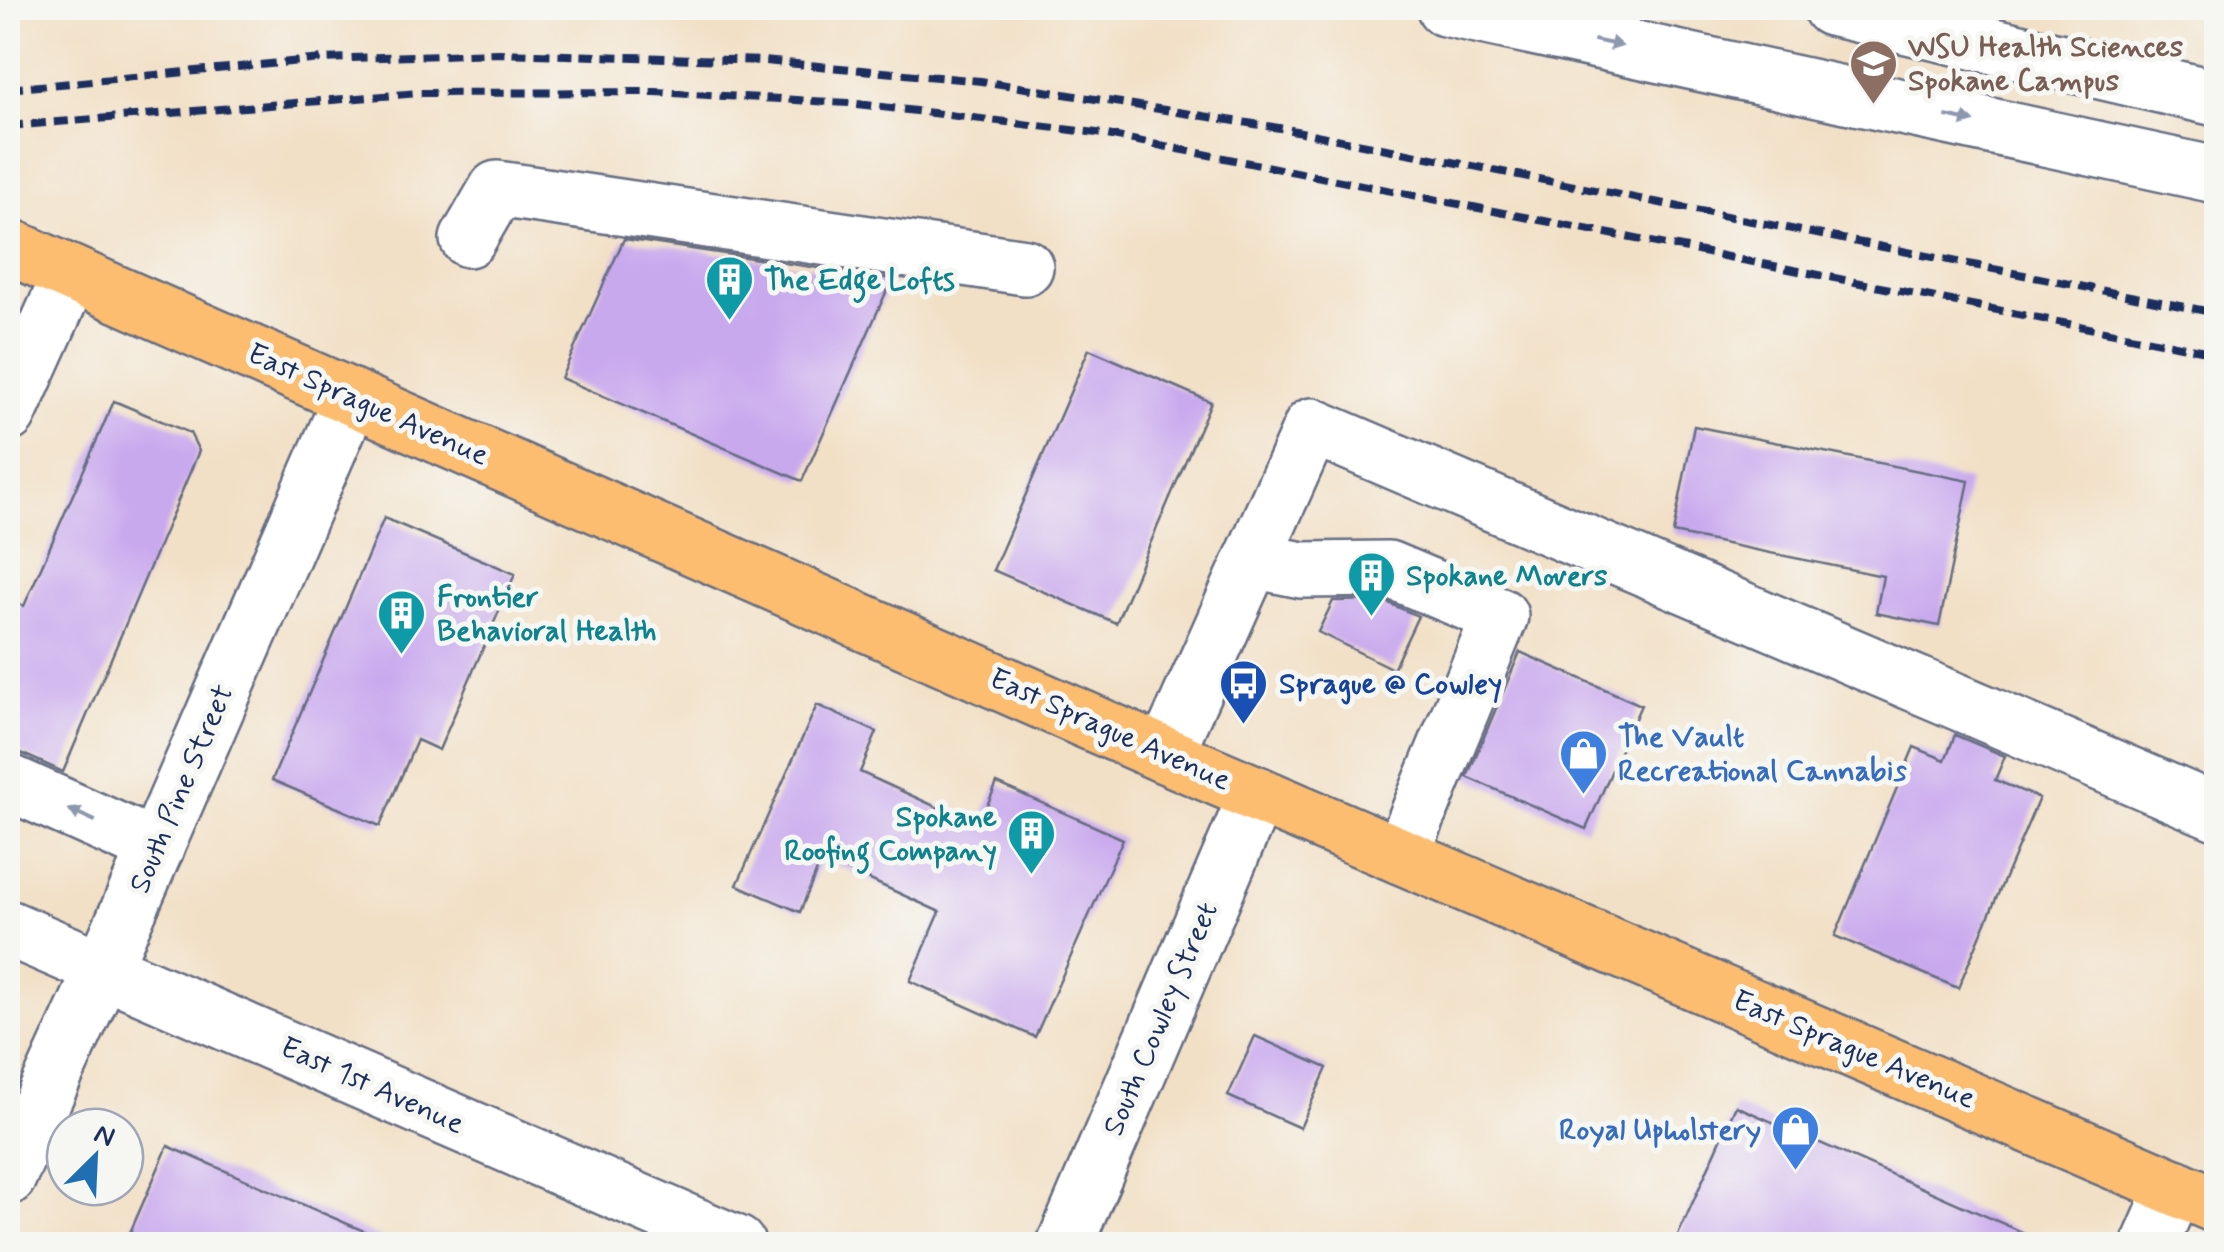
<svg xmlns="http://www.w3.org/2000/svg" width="2224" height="1252" font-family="Mynerve,sans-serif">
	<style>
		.building { fill: #c9a9ee }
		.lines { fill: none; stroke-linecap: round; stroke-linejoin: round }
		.minor-casing { stroke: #666d82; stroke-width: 60 }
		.major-casing { stroke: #666d82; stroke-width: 60 }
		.minor { stroke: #fff; stroke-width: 55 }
		.major { stroke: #fcbd6f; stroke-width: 55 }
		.rail { stroke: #1b2f5e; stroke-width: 8; stroke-dasharray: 15 8; stroke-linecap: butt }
		.oneway { fill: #8d97ae }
		.labels { text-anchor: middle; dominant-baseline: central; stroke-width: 10; stroke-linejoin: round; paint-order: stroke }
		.education-label { font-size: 30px; font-weight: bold; fill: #785e54; stroke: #f6f6f2; text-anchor: start }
		.culture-label { font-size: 30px; font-weight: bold; fill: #0d838f; stroke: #f6f6f2; text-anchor: start }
		.street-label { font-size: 30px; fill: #1b2f5e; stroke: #f6f6f2 }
		.transit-label { font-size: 30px; font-weight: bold; fill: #164399; stroke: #f6f6f2; text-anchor: start }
		.shop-label { font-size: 30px; font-weight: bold; fill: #366cbe; stroke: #f6f6f2; text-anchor: start }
	</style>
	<rect width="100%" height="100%" fill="#f6f6f2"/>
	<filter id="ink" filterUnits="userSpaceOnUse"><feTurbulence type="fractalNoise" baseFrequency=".01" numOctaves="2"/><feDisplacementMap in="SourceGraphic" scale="20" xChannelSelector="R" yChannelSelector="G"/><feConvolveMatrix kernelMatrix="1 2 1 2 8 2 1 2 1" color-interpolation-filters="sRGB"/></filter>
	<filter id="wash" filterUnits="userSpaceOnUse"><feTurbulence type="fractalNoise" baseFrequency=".0048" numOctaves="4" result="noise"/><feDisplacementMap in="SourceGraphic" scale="40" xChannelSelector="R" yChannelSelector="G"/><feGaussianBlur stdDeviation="2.25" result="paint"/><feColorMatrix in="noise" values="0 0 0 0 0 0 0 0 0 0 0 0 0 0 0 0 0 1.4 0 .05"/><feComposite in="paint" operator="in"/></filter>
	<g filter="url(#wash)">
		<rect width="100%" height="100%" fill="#f2e0c6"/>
		<g id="blocks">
			<g class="building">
				<polygon points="624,239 892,279 802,481 561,378"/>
				<polygon points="1089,349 1211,402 1116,623 993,570"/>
				<polygon points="114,401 190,433 199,451 63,772 21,753 8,750 8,598 24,606"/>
				<polygon points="1694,426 1969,481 1939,626 1876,613 1883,576 1673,533"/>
				<polygon points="384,518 515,574 439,750 417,740 380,826 272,780"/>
				<polygon points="1382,600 1418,616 1393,669 1318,632 1333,601"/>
				<polygon points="1520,652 1641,705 1586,829 1467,777"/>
				<polygon points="817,705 877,732 860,772 978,826 997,783 1123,839 1035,1037 910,981 940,912 822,858 800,912 737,885"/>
				<polygon points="1955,735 2005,756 1995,780 2039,798 1958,988 1835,936 1914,747 1945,760"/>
				<polygon points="1255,1036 1327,1068 1300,1128 1228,1096"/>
				<polygon points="1736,1106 2049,1244 1674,1244"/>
				<polygon points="168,1146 394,1244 125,1244"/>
			</g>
		</g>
	</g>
	<g filter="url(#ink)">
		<use href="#blocks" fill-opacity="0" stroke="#666d82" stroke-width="2.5"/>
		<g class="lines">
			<defs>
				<g id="minor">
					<polyline points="1445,8 2216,175"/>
					<polyline points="1831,8 2216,98"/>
					<polyline points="468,239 497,189 1025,267"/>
					<polyline points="8,414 71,274"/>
					<polyline points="1252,560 1302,570 1388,569 1500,616 1401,856"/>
					<polyline points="1165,755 1312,426 2216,812"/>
					<polyline points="8,782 156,848"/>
					<polyline points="8,928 737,1244"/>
					<polyline points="8,1177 103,969 351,398"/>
					<polyline points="1065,1244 1257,794"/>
					<polyline points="2150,1244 2175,1187"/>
				</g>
				<polyline id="major" points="8,246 1165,755 2216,1205"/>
			</defs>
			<use href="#minor" class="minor-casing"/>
			<use href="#major" class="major-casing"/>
			<use href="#minor" class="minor"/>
			<use href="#major" class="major"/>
			<g class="rail">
				<polyline points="8,89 322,59 499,53 764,61 981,81 1286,129 2216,313"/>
				<polyline points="8,126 420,93 655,92 849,103 1097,133 2216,353"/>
			</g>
		</g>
		<defs><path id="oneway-solid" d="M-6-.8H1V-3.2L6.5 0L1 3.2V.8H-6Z" transform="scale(2.5)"/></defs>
		<g class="oneway">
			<use href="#oneway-solid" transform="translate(1608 43) rotate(12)"/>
			<use href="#oneway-solid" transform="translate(1960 119) rotate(12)"/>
			<use href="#oneway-solid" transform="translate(82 815) rotate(-156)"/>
		</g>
	</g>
	<defs>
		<symbol id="university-pin" viewBox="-11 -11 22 30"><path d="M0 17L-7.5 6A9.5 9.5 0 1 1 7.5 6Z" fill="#8d6e63" stroke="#f6f6f2"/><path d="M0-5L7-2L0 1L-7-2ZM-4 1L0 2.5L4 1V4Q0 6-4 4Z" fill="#fff"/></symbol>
		<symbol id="building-pin" viewBox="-11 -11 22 30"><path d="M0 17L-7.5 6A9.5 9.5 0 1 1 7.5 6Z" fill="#0f9aa8" stroke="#f6f6f2"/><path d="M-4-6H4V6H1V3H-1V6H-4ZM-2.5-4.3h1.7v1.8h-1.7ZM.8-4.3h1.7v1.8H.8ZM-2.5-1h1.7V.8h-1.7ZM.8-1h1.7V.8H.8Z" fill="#fff"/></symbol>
		<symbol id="bus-pin" viewBox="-11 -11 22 30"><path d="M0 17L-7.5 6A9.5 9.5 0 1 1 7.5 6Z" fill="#1a4fb4" stroke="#f6f6f2"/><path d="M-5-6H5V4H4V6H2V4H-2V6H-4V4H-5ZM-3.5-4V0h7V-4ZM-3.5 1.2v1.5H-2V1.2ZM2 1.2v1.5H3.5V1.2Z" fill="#fff"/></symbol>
		<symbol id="shop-pin" viewBox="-11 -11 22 30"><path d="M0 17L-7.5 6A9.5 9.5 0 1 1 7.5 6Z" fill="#3f7fe0" stroke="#f6f6f2"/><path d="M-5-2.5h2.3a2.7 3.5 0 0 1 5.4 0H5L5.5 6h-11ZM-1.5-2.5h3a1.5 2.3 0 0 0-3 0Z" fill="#fff"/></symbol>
	</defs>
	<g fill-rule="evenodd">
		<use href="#university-pin" x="1846" y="36" width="55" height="75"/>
		<use href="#building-pin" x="702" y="252" width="55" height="75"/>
		<use href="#building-pin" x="1344" y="548" width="55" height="75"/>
		<use href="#building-pin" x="374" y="586" width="55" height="75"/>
		<use href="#bus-pin" x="1216" y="656" width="55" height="75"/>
		<use href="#shop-pin" x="1556" y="726" width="55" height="75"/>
		<use href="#building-pin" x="1004" y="806" width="55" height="75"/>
		<use href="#shop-pin" x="1768" y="1102" width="55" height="75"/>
	</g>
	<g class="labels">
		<g class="education-label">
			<text x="1908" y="47">WSU Health Sciences<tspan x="1908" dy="34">Spokane Campus</tspan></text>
		</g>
		<g class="culture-label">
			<text x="764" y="280">The Edge Lofts</text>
			<text x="1406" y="576">Spokane Movers</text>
			<text x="437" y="597">Frontier<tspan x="437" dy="34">Behavioral Health</tspan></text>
			<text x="997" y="817" text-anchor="end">Spokane<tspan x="997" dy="34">Roofing Company</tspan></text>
		</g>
		<g class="street-label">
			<text transform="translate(368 405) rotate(24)">East Sprague Avenue</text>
			<text transform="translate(1110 730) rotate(24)">East Sprague Avenue</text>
			<text transform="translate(182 789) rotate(-67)">South Pine Street</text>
			<text transform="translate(1161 1019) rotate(-67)">South Cowley Street</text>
			<text transform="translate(1854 1050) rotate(23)">East Sprague Avenue</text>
			<text transform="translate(372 1086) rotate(24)">East 1st Avenue</text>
		</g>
		<g class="transit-label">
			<text x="1279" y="684">Sprague @ Cowley</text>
		</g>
		<g class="shop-label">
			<text x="1618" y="737">The Vault<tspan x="1618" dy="34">Recreational Cannabis</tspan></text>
			<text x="1761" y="1130" text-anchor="end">Royal Upholstery</text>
		</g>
	</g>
	<rect width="2224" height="1252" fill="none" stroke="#f6f6f2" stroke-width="40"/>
	<g transform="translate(95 1157) rotate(24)"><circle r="48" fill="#f6f6f2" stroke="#9ea6b7" stroke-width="2.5"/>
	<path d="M0-8L18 38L0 25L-18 38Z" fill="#1f6fb2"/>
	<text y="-15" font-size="28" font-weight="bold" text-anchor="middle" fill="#1b2f5e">N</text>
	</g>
</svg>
